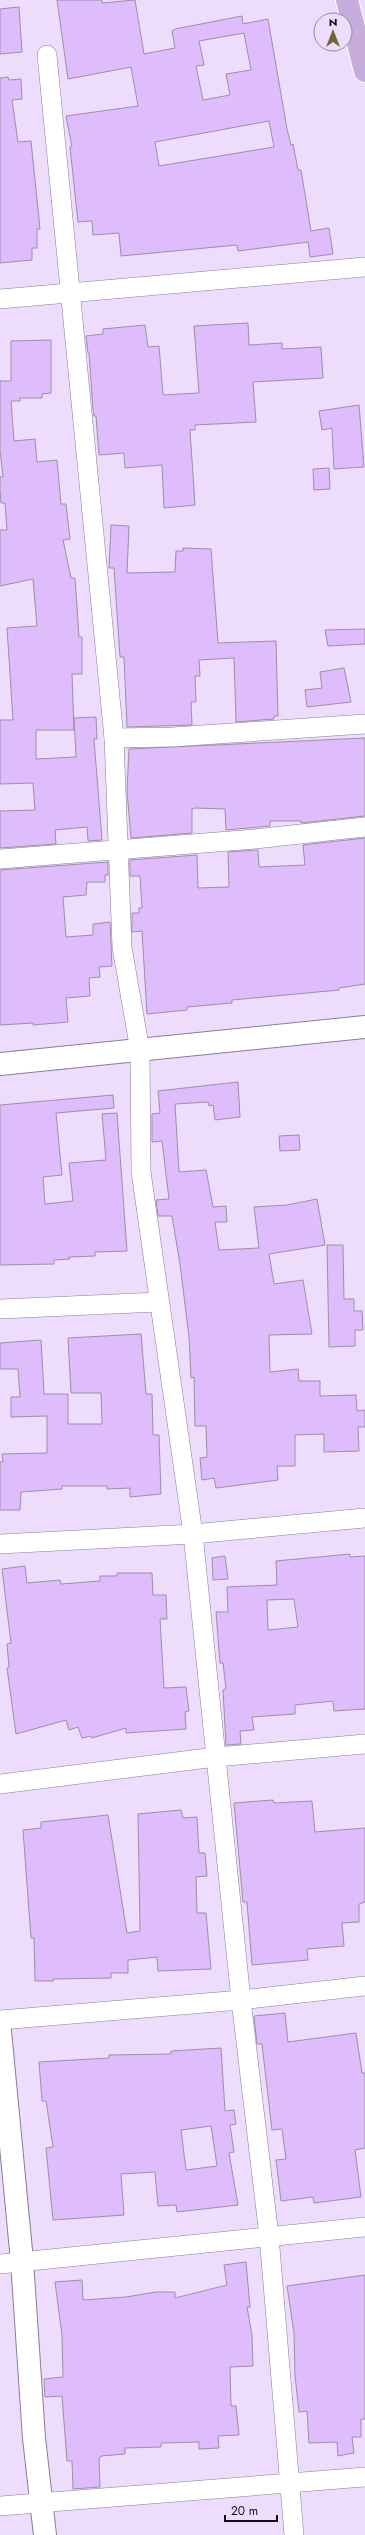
<svg xmlns="http://www.w3.org/2000/svg" width="365" height="2535" font-family="Jost,sans-serif">
	<style>
		.building { fill: #dfbcfc; stroke: #9d8eaa; fill-rule: evenodd }
		.lines { fill: none; stroke-linecap: round; stroke-linejoin: round }
		.minor-casing { stroke: #8b7c98; stroke-width: 20 }
		.secondary-casing { stroke: #8b7c98; stroke-width: 24 }
		.trunk-casing { stroke: #fff; stroke-width: 24 }
		.minor { stroke: #fff; stroke-width: 19 }
		.secondary { stroke: #fff; stroke-width: 22 }
		.trunk { stroke: #c7acdc; stroke-width: 22 }
	</style>
	<rect width="100%" height="100%" fill="#eddcfb"/>
	<g class="building">
		<path d="M57,0H102V3L135,0L144,54L175,48L172,31L175,29L242,16L243,24L268,19L287,129L291,145L293,144L298,170H301L311,231L329,228L333,254L310,257L308,242L238,251L237,245L121,256L119,233L93,235L92,221L78,222L70,147H72L66,116L138,106L131,67L68,79ZM244,33L251,70L226,74L230,95L203,100L196,66L204,65L199,41ZM269,121L274,147L159,166L155,142Z"/>
		<polygon points="19,7 22,52 0,54 0,9"/>
		<polygon points="8,77 9,80 21,79 22,99 12,100 18,142 31,141 40,229 37,229 37,248 32,248 32,260 0,263 0,78"/>
		<polygon points="248,323 249,345 282,343 282,349 321,347 323,378 253,382 256,422 195,425 195,430 190,430 195,505 164,508 162,465 125,468 124,453 99,455 96,416 94,416 93,409 89,353 88,353 86,336 103,334 103,329 145,325 148,347 159,346 163,395 199,393 194,326"/>
		<polygon points="51,340 51,393 42,394 42,398 20,398 20,401 11,401 14,441 35,439 37,462 57,460 61,504 66,504 70,539 63,540 71,578 75,578 79,637 82,637 82,674 72,674 74,730 36,730 36,759 76,757 74,718 96,717 97,739 94,739 102,840 88,841 87,827 55,830 56,844 0,848 0,811 35,810 33,783 0,784 0,720 13,720 7,628 37,626 33,579 0,586 0,530 7,530 5,503 1,503 0,489 0,477 3,477 0,450 0,381 11,381 11,341"/>
		<polygon points="359,405 364,467 334,469 332,428 322,430 319,411"/>
		<polygon points="329,468 330,489 314,490 313,469"/>
		<polygon points="111,525 129,526 127,573 175,572 176,551 183,551 183,548 211,549 218,643 276,641 278,716 274,716 274,719 236,722 234,658 199,660 200,676 195,676 196,702 191,702 192,725 127,727 124,657 120,657 114,568 109,568"/>
		<polygon points="365,629 365,644 328,646 325,630"/>
		<polygon points="344,668 351,702 307,707 305,690 322,688 320,672"/>
		<polygon points="365,738 365,816 301,823 301,821 270,821 270,826 226,830 225,809 195,808 192,809 192,833 131,838 127,791 129,749"/>
		<polygon points="365,838 365,984 339,988 339,990 232,1000 232,1003 187,1007 187,1010 147,1014 142,931 132,932 132,913 139,913 139,908 142,908 140,876 130,876 130,860 197,855 198,888 229,887 228,852 258,850 259,867 305,865 303,845"/>
		<polygon points="108,862 108,875 105,875 105,882 87,882 86,895 63,897 66,937 93,935 93,924 110,922 112,966 99,967 100,977 89,978 90,996 66,998 68,1022 33,1025 33,1023 0,1025 0,870"/>
		<polygon points="238,1082 240,1117 215,1120 213,1105 209,1106 208,1102 175,1104 179,1172 206,1170 213,1207 226,1206 227,1222 215,1222 219,1250 259,1248 254,1207 287,1205 317,1199 325,1245 269,1254 274,1284 303,1280 312,1334 269,1335 270,1372 298,1369 299,1381 320,1381 320,1396 356,1395 357,1411 365,1410 365,1427 358,1427 359,1451 324,1452 324,1434 295,1435 295,1466 277,1466 278,1480 216,1488 214,1478 202,1480 200,1458 207,1457 206,1426 195,1426 194,1377 191,1378 189,1337 180,1264 172,1216 158,1216 156,1200 169,1199 162,1141 152,1142 152,1114 160,1113 158,1091"/>
		<polygon points="113,1095 114,1108 56,1113 62,1175 43,1177 45,1204 73,1201 69,1163 106,1160 102,1114 117,1113 127,1251 95,1252 95,1256 69,1257 70,1259 54,1260 54,1264 0,1265 0,1105"/>
		<polygon points="299,1135 300,1150 280,1151 279,1136"/>
		<polygon points="327,1245 343,1245 344,1299 354,1299 354,1311 362,1311 363,1330 355,1330 355,1346 329,1347"/>
		<polygon points="141,1334 146,1394 152,1394 153,1435 159,1435 161,1494 130,1497 130,1488 107,1489 107,1486 62,1486 62,1489 21,1492 20,1510 0,1510 0,1462 3,1462 2,1454 47,1453 47,1416 11,1417 11,1397 20,1397 18,1369 0,1369 0,1343 41,1340 44,1394 68,1394 68,1424 102,1424 101,1393 71,1393 68,1338"/>
		<path d="M350,1554V1557L365,1556V1709L334,1711L333,1701L295,1705V1714L252,1717L254,1730L240,1731L241,1744L226,1745L223,1690L226,1689L223,1663H220L216,1612H228L227,1587L277,1585L276,1561ZM294,1599L298,1627L268,1630L267,1600Z"/>
		<polygon points="225,1556 228,1579 213,1580 212,1558"/>
		<polygon points="25,1566 27,1583 60,1580 61,1584 100,1581 100,1576 117,1576 117,1573 152,1573 153,1595 166,1595 167,1619 160,1619 164,1688 186,1687 189,1711 185,1712 186,1729 126,1733 126,1728 92,1738 91,1736 82,1738 78,1727 69,1730 66,1720 16,1734 7,1668 9,1667 7,1644 11,1643 2,1569"/>
		<polygon points="273,1800 274,1803 312,1801 315,1832 365,1828 365,1902 359,1904 359,1922 342,1923 344,1946 307,1949 308,1960 252,1965 247,1902 243,1902 234,1803"/>
		<polygon points="181,1810 183,1818 197,1817 199,1853 205,1853 207,1876 196,1877 197,1913 206,1913 211,1969 158,1971 157,1957 128,1960 128,1973 111,1973 111,1978 53,1979 53,1981 35,1981 34,1938 31,1938 23,1830 41,1828 41,1822 108,1815 127,1933 140,1931 138,1814"/>
		<polygon points="285,2013 288,2042 356,2033 362,2073 365,2073 365,2148 355,2150 361,2197 314,2203 313,2197 281,2201 276,2160 286,2159 282,2129 272,2130 262,2044 257,2044 254,2016"/>
		<path d="M221,2048L225,2111L234,2110L236,2124L230,2125L234,2152L229,2153L238,2205L177,2212L176,2205L158,2206L155,2172L121,2174L124,2215L53,2220L46,2148L53,2147L46,2101H42L39,2062L109,2058V2055L171,2054V2051ZM211,2126L217,2166L186,2170L181,2130Z"/>
		<polygon points="246,2262 250,2307 247,2307 252,2335 253,2366 230,2367 231,2406 236,2406 239,2435 218,2436 219,2448 199,2449 199,2442 161,2443 161,2447 125,2448 125,2454 101,2456 99,2459 100,2487 73,2489 72,2461 67,2461 62,2396 45,2397 44,2379 63,2377 62,2335 55,2282 82,2280 83,2300 126,2297 156,2292 175,2292 175,2298 227,2285 224,2265"/>
		<polygon points="365,2275 365,2419 361,2419 361,2437 352,2437 354,2453 338,2456 337,2442 309,2443 307,2411 299,2412 295,2376 294,2333 287,2286"/>
	</g>
	<g class="lines">
		<defs>
			<g id="minor">
				<polyline points="47,55 114,738 122,947 140,1051 141,1172 193,1534 241,2000 269,2236 294,2535"/>
				<polyline points="0,299 365,267"/>
				<polyline points="114,738 173,737 365,724"/>
				<polyline points="0,859 255,839 365,827"/>
				<polyline points="0,1309 159,1302"/>
				<polyline points="0,1544 193,1534 365,1518"/>
				<polyline points="0,1784 216,1757 365,1744"/>
				<polyline points="0,2020 241,2000 365,1986"/>
				<polyline points="0,2264 365,2227"/>
				<polyline points="0,2506 365,2477"/>
			</g>
			<g id="secondary">
				<polyline points="0,1064 365,1027"/>
				<polyline points="0,2031 22,2261 34,2438 45,2535"/>
			</g>
			<polyline id="trunk" points="347,0 365,71"/>
		</defs>
		<use href="#minor" class="minor-casing"/>
		<use href="#secondary" class="secondary-casing"/>
		<use href="#trunk" class="trunk-casing"/>
		<use href="#minor" class="minor"/>
		<use href="#secondary" class="secondary"/>
		<use href="#trunk" class="trunk"/>
	</g>
	<g transform="translate(333 32)"><circle r="19" fill="#eddcfb" stroke="#9589a0"/>
	<path d="M0-3L7 15L0 10L-7 15Z" fill="#6f6632"/>
	<text y="-6" font-size="11" font-weight="bold" text-anchor="middle" fill="#120c17">N</text>
	</g>
	<path d="M225 2515v6h52v-6" fill="none" stroke="#120c17" stroke-width="2"/>
	<text x="231" y="2515" font-size="12" fill="#120c17" stroke="#eddcfb" stroke-width="3" paint-order="stroke">20 m</text>
</svg>
